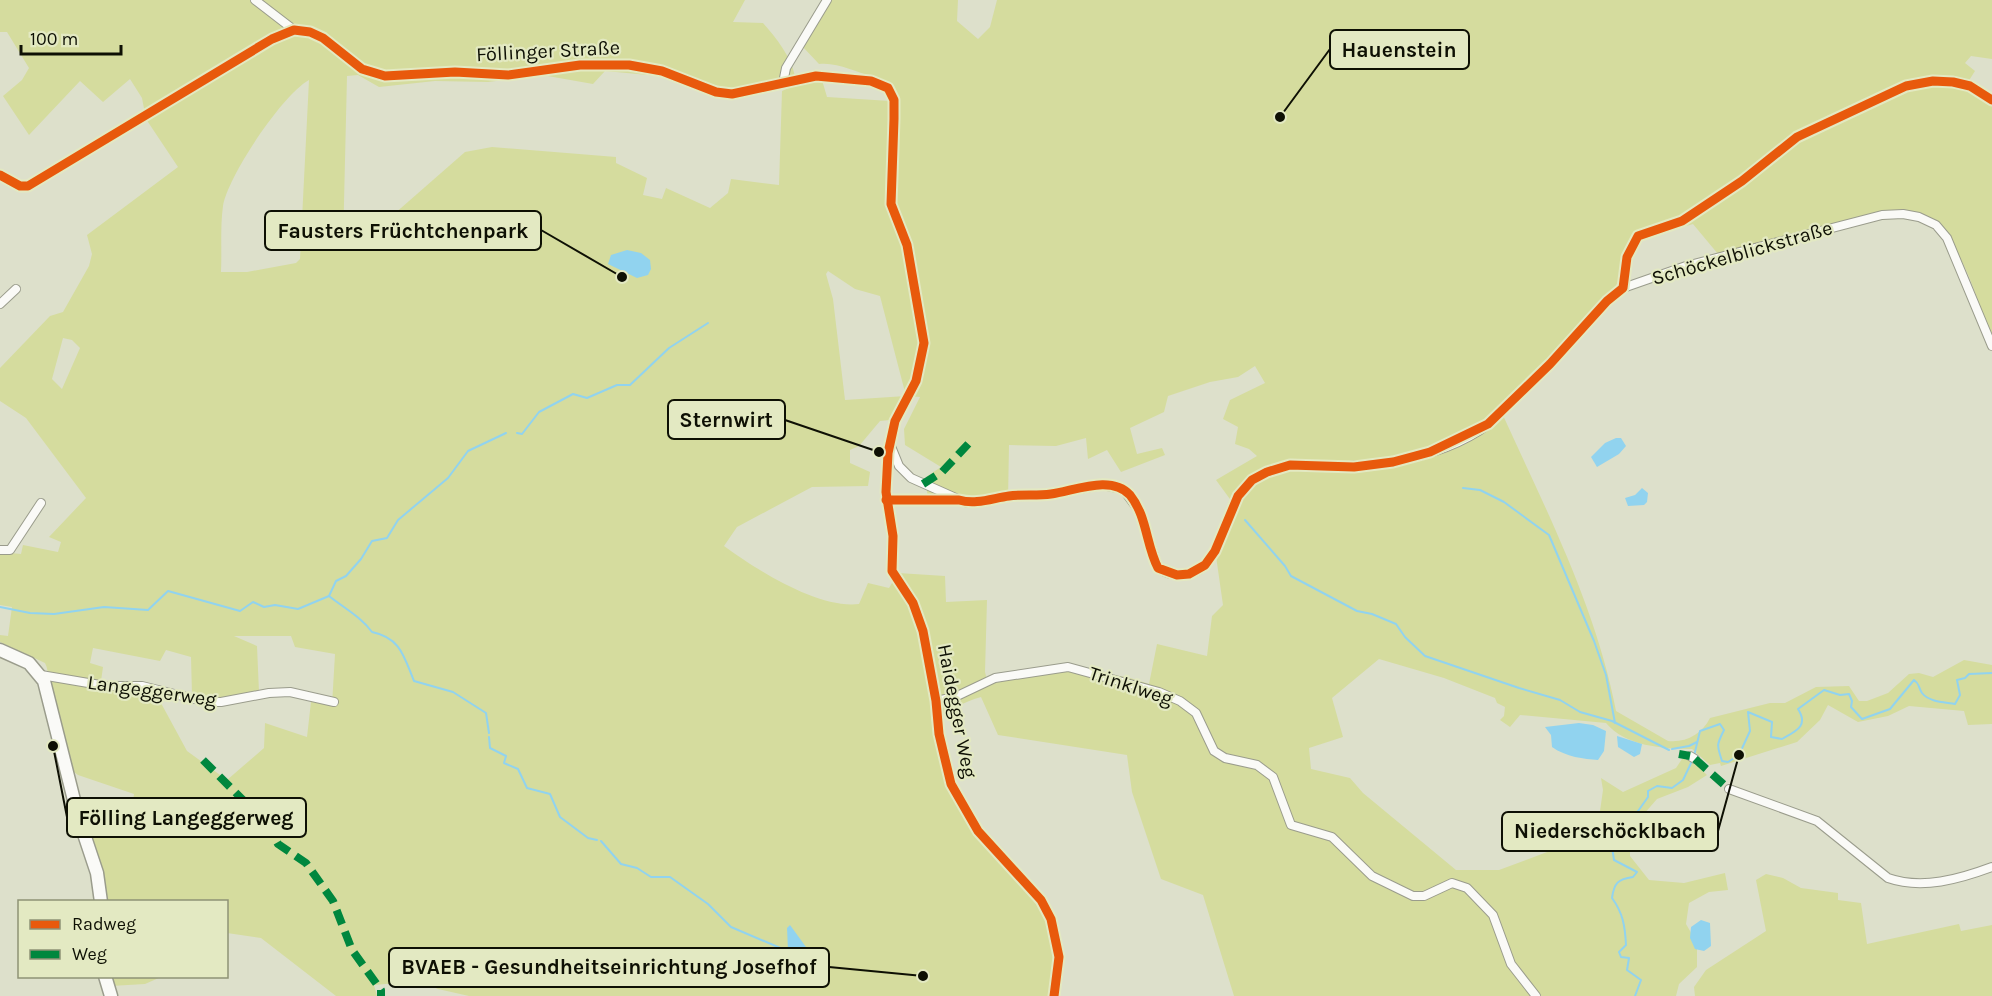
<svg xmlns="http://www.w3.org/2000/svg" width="1992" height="996" font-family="Karla,sans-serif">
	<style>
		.green { fill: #d5dc9e; fill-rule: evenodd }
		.water { fill: #91d3ef }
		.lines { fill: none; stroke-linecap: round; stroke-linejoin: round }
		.stream { stroke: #91d3ef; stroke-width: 2 }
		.minor-casing { stroke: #9a9c8c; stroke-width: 10 }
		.primary-casing { stroke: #9a9c8c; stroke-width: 15 }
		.minor { stroke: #fafaf7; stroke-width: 8 }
		.primary { stroke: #fafaf7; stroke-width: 12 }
		.quiet { stroke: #00873e; stroke-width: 8; stroke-dasharray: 15 8; stroke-linecap: butt }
		.cycleway-casing { stroke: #e3e9c2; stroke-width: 13 }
		.cycleway { stroke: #e8590c; stroke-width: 9 }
		.labels { text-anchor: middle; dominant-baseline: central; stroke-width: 4.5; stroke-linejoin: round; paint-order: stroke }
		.street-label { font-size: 20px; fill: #0e1004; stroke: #e3e9c2 }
		.leader { fill: none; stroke: #0e1004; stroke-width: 2 }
		.callout-dot { fill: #0e1004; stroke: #e3e9c2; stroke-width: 2 }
		.callout { fill: #e3e9c2; stroke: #0e1004; stroke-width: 2 }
		.callout-label { font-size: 21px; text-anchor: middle; font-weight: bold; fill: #0e1004 }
	</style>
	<rect width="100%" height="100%" fill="#dde0cb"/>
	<g class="green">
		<path d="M0,0H745L733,22L763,23C777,39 790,55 795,76C742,97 716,89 665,67L659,76L605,71L593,84L542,75L488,82L435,81L379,87L358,75L347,76L343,245L361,237L393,215L465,152L492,147L616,157V163L647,178L643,195L662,199L666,188L710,208L728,193L731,179L779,185L782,91L798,84L822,80L827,97L890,101L874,77C855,72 838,62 819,64L802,46L832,0H958L957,21L978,39L990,27L997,0H1992V59L1971,56L1965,63L1975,71L1968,82L1934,81L1971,89L1992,103V339C1970,285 1956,201 1881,212L1718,254L1693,224L1636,241L1615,288L1501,411C1545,508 1596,606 1616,711L1668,741C1686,743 1702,734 1710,718L1770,703H1785L1816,687L1849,686L1859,701H1867L1888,693L1909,674L1919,673L1933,677L1964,660L1992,665V724L1968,725L1964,711L1909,706L1888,716L1858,722L1828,705L1820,720L1797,742L1721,766L1720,763L1710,765L1692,749C1663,749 1625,746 1606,723L1520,715L1510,727L1500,720L1504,716L1505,707L1497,703L1495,698L1444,678L1379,659L1332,698L1343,737L1309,748L1311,769L1350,778L1363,793L1456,870H1499L1563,846L1587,830L1600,811L1603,790L1601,778L1623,792L1676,768L1682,759L1690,758L1707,775L1688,787L1657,799L1630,830V856L1649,880L1684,883L1725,873L1728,890L1709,892L1689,903L1686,924L1697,943V967L1679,984L1676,996H1234L1203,895L1161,879L1132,792L1127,755L998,735L981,697C963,702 948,712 931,718L945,782L975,827L1041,900L1057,945L1054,996H469L438,989L420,981L374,985L377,996H336L261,938L227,933L226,902L105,901L82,817L130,820L134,794L78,775L70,769L53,690C46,682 50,672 45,663L0,642V635L8,636L12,607L0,605V552L21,554L23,545L58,552L61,542L49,537L86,498L26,418L0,401V368L50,316L63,312L89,266L92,254L87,235L178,167L146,119L142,98L130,79L103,102L80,81L29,135L3,96L22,80L29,68L7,32H0ZM309,80L300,259L296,263L247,272H221C222,251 220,227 223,206C228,176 282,95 309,80ZM828,271L855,289L880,296L906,396L845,400L833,299L826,274ZM63,338L72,340L80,348L62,389L52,379ZM1255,366L1265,383L1230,400L1223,419L1238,427L1235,444L1249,449L1257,456L1216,480L1235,506L1216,556L1223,605L1212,616L1207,656L1157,644L1149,684L1127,677L1065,670L988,684L985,672L987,600L946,602L945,576L898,573L889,588L868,583L859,604C818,609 757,570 724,546L737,527L812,487L868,486L870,472L850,463V450L859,446L880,421L890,420L906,396L920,397L904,429L905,445L941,467L926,477L928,503L1008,500L1009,445L1056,446L1086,438L1088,459L1107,450L1121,472L1165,455L1162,448L1137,454L1130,428L1164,412L1168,396L1210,382L1238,377ZM234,636H291L295,647L335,654L332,705L311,702L307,737L265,723L264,748L227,780L187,751L155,692L136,688H100L103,667L90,663L93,648L160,661L166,650L191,657L192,695L227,698L259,692L257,646Z"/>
		<polygon points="1766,874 1783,878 1801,888 1838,893 1838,900 1861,903 1867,944 1959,924 1961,931 1992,925 1992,996 1695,996 1694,987 1706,970 1766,931 1756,880"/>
		<polygon points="109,977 161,977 145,984 111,986"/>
	</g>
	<g class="water">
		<polygon points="627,250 641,253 650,260 651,269 648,275 637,278 608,264 611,255"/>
		<polygon points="1616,438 1621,438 1626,446 1619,454 1597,467 1591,457 1605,443"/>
		<polygon points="1642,488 1648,493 1647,502 1644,505 1628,506 1625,498 1635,495"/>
		<path d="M1579,723L1593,725L1606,731L1604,751L1598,760C1584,759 1566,757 1552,747L1551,735L1545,727Z"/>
		<polygon points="1617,736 1642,744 1640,754 1634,757 1618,747"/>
		<polygon points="1701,920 1710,923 1711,946 1704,951 1695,949 1690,938 1691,927"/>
		<polygon points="790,925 806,947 807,959 786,968 772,969 771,964 788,950 787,928"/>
	</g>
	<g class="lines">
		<g class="stream">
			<polyline points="517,433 522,434 539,412 573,394 587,398 617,385 630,385 669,348 708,323"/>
			<polyline points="1463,488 1480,490 1504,502 1549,535 1594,641 1606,675 1615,723"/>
			<polyline points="1245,520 1285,566 1291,576 1357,611 1372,614 1396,624 1405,637 1425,656 1519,688 1560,700 1580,712 1612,721 1669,750"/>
			<path d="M329,596C344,608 361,617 372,632C401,638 404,657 414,681L453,692L486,713L489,733"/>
			<polyline points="0,607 30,613 54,614 104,607 148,610 168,591 240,611 253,602 264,607 275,605 298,609 329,596 336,581 346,576 361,559 372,541 387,538 398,520 448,478 468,451 506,433"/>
			<polyline points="489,737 490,748 506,756 504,763 518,769 527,788 550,794 560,817 588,838 597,840"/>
			<polyline points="1672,749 1689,746 1697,742"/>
			<path d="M1694,756L1700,731L1720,724L1724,730C1716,746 1717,745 1722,761L1728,762L1739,755L1750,731L1748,712L1772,722L1771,737L1782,739C1796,731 1809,726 1798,709L1824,690L1840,695L1849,694L1852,701L1851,707L1862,719L1890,709L1914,680C1920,684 1918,687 1922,693C1929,702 1944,702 1955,704L1960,695L1957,680L1965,678L1969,674L1992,673"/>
			<polyline points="601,841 621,864 637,868 651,877 670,877 708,904 731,927 785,950"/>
			<path d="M1635,996L1641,980L1627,970L1629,958L1621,957L1619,952L1626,945C1625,926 1623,913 1612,898C1614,883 1618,879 1633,877L1637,872L1614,860L1610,834L1613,829H1628L1638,822L1636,814L1648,797V791L1657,786L1672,788L1683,780L1692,761"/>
		</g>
		<defs>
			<g id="minor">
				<polyline points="255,0 294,30"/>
				<polyline points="783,83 786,68 827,0"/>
				<polyline points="0,175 20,186 28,186 272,39 294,30 310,32 323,38 362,69 385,76 455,72 508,75 580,65 629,65 662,71 716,92 732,94 816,76 871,81 888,88 894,100 894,119 891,204 907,245 924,343 916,381 895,421 888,453 886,492 893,536 892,571 913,603 923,631 936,701 939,734 951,784 978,831 1041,900 1051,919 1059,957 1054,996"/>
				<polyline points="0,304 16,289"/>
				<path d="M890,444L899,466L911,478L967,503L1010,496L1049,494L1102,485L1123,489L1140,512L1158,568C1165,573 1175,576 1184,575C1225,570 1221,511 1245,487C1256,475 1274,468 1290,465C1354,470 1435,464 1489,424C1502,414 1513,400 1525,388C1553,360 1580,331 1607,301L1623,288L1686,266L1882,215L1903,214L1919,217L1936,225L1947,238L1992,346"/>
				<polyline points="886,500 958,500"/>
				<polyline points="0,550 10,550 41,503"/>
				<polyline points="41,675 106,686 142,686 207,702 221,702 269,693 290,692 334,702"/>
				<polyline points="936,701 955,697 995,678 1068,667 1159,692 1180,701 1196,713 1214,751 1225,758 1257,765 1273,777 1291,825 1332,837 1372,876 1413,896 1424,896 1452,883 1467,888 1493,915 1511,964 1536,996"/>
				<polyline points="1690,756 1695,759"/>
				<path d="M1729,789L1817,821L1888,878C1922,890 1960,879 1992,867"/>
			</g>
			<g id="primary">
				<polyline points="0,650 29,663 44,681 78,816 97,873 101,902"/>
				<polyline points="105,976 111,996"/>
			</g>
		</defs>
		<use href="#minor" class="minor-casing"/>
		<use href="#primary" class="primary-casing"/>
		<use href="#minor" class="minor"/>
		<use href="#primary" class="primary"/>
		<g class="quiet">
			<polyline points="923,484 942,472 971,441"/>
			<polyline points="1679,754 1690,756"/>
			<polyline points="1695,759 1729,789"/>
			<polyline points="203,760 243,800 266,813 269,828 278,844 306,863 333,901 352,950 381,990 381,996"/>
		</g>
		<defs>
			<g id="cycleway">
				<polyline points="0,175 20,186 28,186 272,39 294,30 310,32 323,38 362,69 385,76 455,72 508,75 580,65 629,65 662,71 716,92 732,94 816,76 871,81 888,88 894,100 894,119 891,204 907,245 924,343 916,381 895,421 888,453 886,492 893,536 892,571 913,603 923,631 936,701 939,734 951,784 978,831 1041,900 1051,919 1059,957 1054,996"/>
				<path d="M886,500H959C976,505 993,498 1009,496C1023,494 1037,496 1051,494C1074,491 1111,474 1130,495C1147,516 1146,545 1158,568L1177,575L1189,574L1205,565L1215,551L1238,496L1252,480L1267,472L1290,465L1354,467L1393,462L1430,452L1488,424L1550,364L1607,301L1623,288L1627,257L1638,236L1682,221L1742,181L1797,137L1906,86L1933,81L1953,82L1970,86L1992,100"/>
			</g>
		</defs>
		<use href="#cycleway" class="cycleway-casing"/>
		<use href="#cycleway" class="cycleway"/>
	</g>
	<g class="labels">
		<g class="street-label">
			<text transform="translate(548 51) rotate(-3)">Föllinger Straße</text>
			<text transform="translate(1742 253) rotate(-16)">Schöckelblickstraße</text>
			<text transform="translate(1131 686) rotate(18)">Trinklweg</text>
			<text transform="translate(152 691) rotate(8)">Langeggerweg</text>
			<text transform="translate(957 711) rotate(79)">Haidegger Weg</text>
		</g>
	</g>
	<path class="leader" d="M1280 117L1330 49M622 277L541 230M879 452L785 420M53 746L67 817M1739 755L1718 831M923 976L829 967"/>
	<g class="callout-dot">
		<circle cx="1280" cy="117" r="6"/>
		<circle cx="622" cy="277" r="6"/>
		<circle cx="879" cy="452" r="6"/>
		<circle cx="53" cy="746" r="6"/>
		<circle cx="1739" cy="755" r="6"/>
		<circle cx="923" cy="976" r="6"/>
	</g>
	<g class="callout">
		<rect x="1330" y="30" width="139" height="39" rx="6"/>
		<rect x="265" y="211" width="276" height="39" rx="6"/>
		<rect x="668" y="400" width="117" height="39" rx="6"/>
		<rect x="67" y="798" width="239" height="39" rx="6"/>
		<rect x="1502" y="812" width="216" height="39" rx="6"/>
		<rect x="389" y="948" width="440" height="39" rx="6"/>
	</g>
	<g class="callout-label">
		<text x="1399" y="57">Hauenstein</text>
		<text x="403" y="238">Fausters Früchtchenpark</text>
		<text x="726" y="427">Sternwirt</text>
		<text x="186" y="825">Fölling Langeggerweg</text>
		<text x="1610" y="838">Niederschöcklbach</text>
		<text x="609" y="974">BVAEB - Gesundheitseinrichtung Josefhof</text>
	</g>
	<rect x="18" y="900" width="210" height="78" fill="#e3e9c2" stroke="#8e9276" stroke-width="1.5"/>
	<rect x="30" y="920" width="30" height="9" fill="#e8590c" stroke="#8e9276" stroke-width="1.5"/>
	<text x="72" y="930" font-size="18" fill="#0e1004">Radweg</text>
	<rect x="30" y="950" width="30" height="9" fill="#00873e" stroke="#8e9276" stroke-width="1.5"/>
	<text x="72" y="960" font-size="18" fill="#0e1004">Weg</text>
	<path d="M21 45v9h100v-9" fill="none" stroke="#0e1004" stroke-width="3"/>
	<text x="30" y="45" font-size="18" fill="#0e1004" stroke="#e3e9c2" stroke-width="4.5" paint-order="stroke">100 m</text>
</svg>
